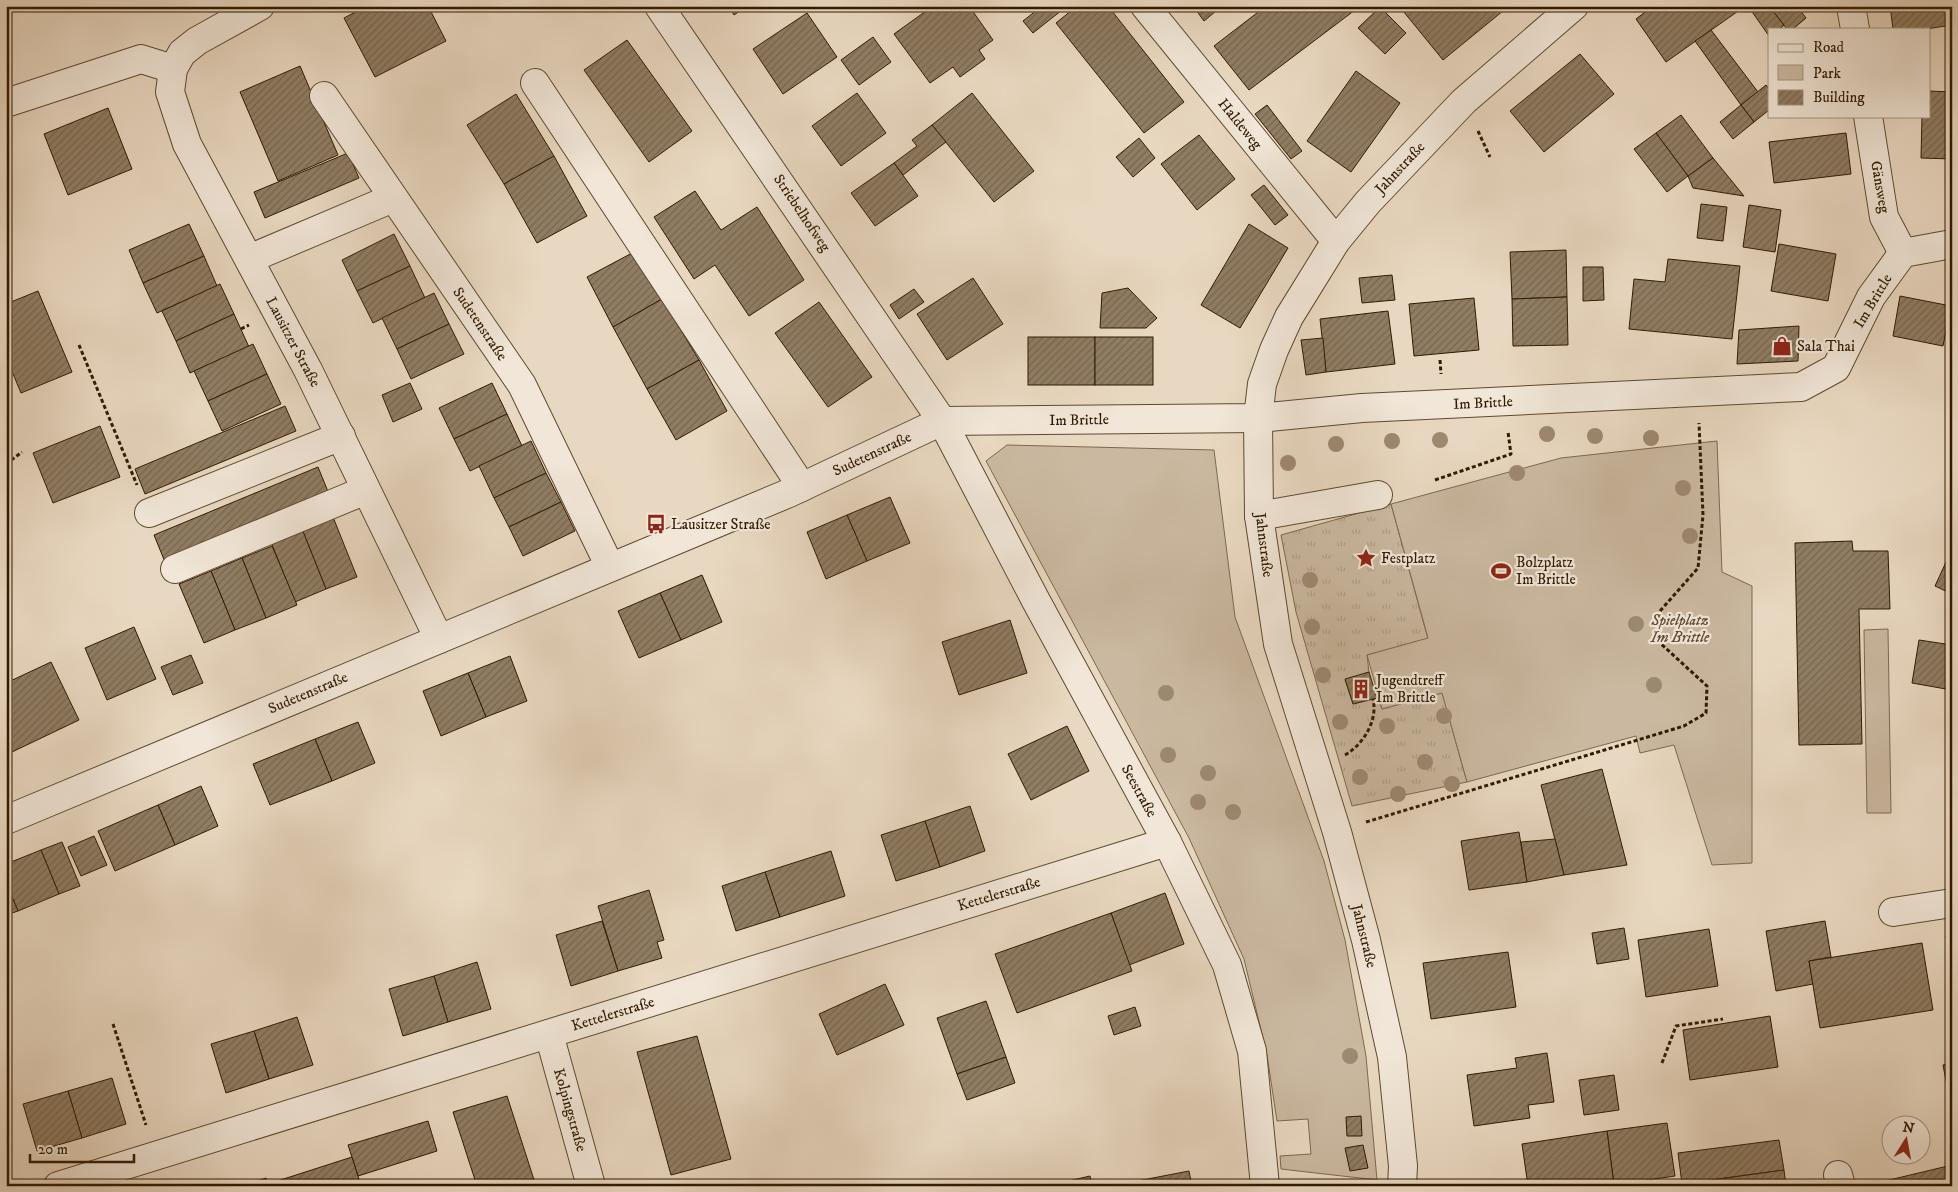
<svg xmlns="http://www.w3.org/2000/svg" width="1958" height="1192" font-family="'IM FELL DW Pica',serif">
	<style>
		.grass { fill: url(#grass-tufts); stroke: #7d6950 }
		.park { fill: #cab8a0; stroke: #7d6950 }
		.building { fill: url(#building-hatch); stroke: #301a00 }
		.lines { fill: none; stroke-linecap: round; stroke-linejoin: round }
		.minor-casing { stroke: #5e4a30; stroke-width: 30 }
		.path { stroke: #301a00; stroke-width: 3; stroke-dasharray: 4 2.5; stroke-linecap: butt }
		.minor { stroke: #f1e6d7; stroke-width: 28 }
		.tree { fill: #9d8971 }
		.labels { text-anchor: middle; dominant-baseline: central; stroke-width: 4.5; stroke-linejoin: round; paint-order: stroke }
		.street-label { font-size: 15px; fill: #301a00; stroke: #f1e6d7 }
		.poi-label { font-size: 15px; fill: #301a00; stroke: #f1e6d7; text-anchor: start }
		.park-label { font-size: 15px; font-style: italic; fill: #5e4930; stroke: #f1e6d7 }
	</style>
	<defs>
		<pattern id="grass-tufts" width="24" height="20" patternUnits="userSpaceOnUse" patternTransform="scale(1.25)"><rect width="24" height="20" fill="#cab8a0"/><path d="M3 7l-1-3M5 7V3M7 7l1-3M15 17l-1-3M17 17v-4M19 17l1-3" fill="none" stroke="#ae9e88"/></pattern>
		<pattern id="building-hatch" width="6" height="6" patternUnits="userSpaceOnUse" patternTransform="scale(1.25)"><rect width="6" height="6" fill="#907d64"/><path d="M-1 1l2-2M0 6l6-6M5 7l2-2" fill="none" stroke="#766650"/></pattern>
	</defs>
	<rect width="100%" height="100%" fill="#e9d8c1"/>
	<filter id="stains"><feTurbulence type="fractalNoise" baseFrequency=".004" numOctaves="4"/><feColorMatrix values="0 0 0 0 .2 0 0 0 0 .09 0 0 0 0 .02 0 0 0 .5 -.17"/></filter>
	<radialGradient id="worn" r=".72"><stop offset=".6" stop-color="#630" stop-opacity="0"/><stop offset="1" stop-color="#630" stop-opacity=".3"/></radialGradient>
	<polygon class="grass" points="1391,504 1428,639 1367,655 1369,672 1345,680 1353,704 1377,698 1382,709 1442,692 1467,782 1352,806 1296,612 1281,535"/>
	<g class="park">
		<polygon points="1717,441 1722,572 1752,586 1752,863 1712,865 1674,745 1640,753 1636,736 1467,782 1442,693 1382,709 1367,655 1428,638 1391,504 1561,458"/>
		<polygon points="1007,445 1214,450 1235,617 1324,861 1345,940 1366,1056 1377,1180 1281,1169 1280,1156 1311,1154 1308,1119 1277,1121 1267,1055 1244,959 1189,838 986,461"/>
		<polygon points="1888,629 1891,813 1867,813 1864,630"/>
	</g>
	<g class="building">
		<polygon points="367,6 428,6 446,41 375,77 344,18"/>
		<polygon points="729,6 747,6 734,15"/>
		<polygon points="933,6 969,6 993,40 979,50 985,59 960,77 953,67 930,83 894,34"/>
		<polygon points="1042,6 1067,6 1033,33 1023,21"/>
		<polygon points="1077,6 1108,6 1184,102 1144,133 1056,23"/>
		<polygon points="1193,6 1222,6 1204,21"/>
		<polygon points="1266,6 1358,6 1359,7 1249,90 1214,46"/>
		<polygon points="1399,6 1509,6 1443,60"/>
		<polygon points="1653,6 1739,6 1741,9 1666,62 1636,19"/>
		<polygon points="1748,6 1769,6 1784,25 1780,29 1769,29 1769,36"/>
		<polygon points="1769,6 1797,6 1806,18 1793,29 1787,29"/>
		<polygon points="1890,6 1952,6 1952,25 1926,29 1893,29"/>
		<polygon points="1380,7 1406,33 1385,54 1358,28"/>
		<polygon points="807,13 837,57 783,94 753,49"/>
		<polygon points="1711,30 1758,92 1741,105 1695,41"/>
		<polygon points="873,37 891,62 859,85 841,60"/>
		<polygon points="627,40 692,131 649,162 584,70"/>
		<polygon points="1580,54 1614,94 1544,152 1510,111"/>
		<polygon points="300,66 338,155 278,181 240,92"/>
		<polygon points="1356,71 1400,103 1351,172 1307,141"/>
		<polygon points="1766,85 1769,89 1769,110 1754,122 1741,105"/>
		<polygon points="1929,91 1952,92 1952,159 1921,158 1922,116 1929,116"/>
		<polygon points="857,93 886,133 841,166 812,126"/>
		<polygon points="972,93 1034,171 994,202 932,125"/>
		<polygon points="516,94 554,156 504,184 467,125"/>
		<polygon points="1267,105 1302,151 1291,159 1255,114"/>
		<polygon points="1741,105 1754,122 1733,139 1720,122"/>
		<polygon points="108,108 132,169 68,195 44,134"/>
		<polygon points="1681,115 1713,158 1688,176 1656,133"/>
		<polygon points="932,125 946,142 903,175 894,163 917,146 912,140"/>
		<polygon points="1656,133 1688,176 1667,192 1634,149"/>
		<polygon points="1846,133 1851,174 1774,183 1769,142"/>
		<polygon points="1199,135 1235,179 1197,210 1161,164"/>
		<polygon points="1139,138 1155,158 1133,177 1116,157"/>
		<polygon points="348,153 359,178 265,218 254,192"/>
		<polygon points="554,156 587,216 537,243 504,184"/>
		<polygon points="1713,158 1744,196 1693,188 1688,176"/>
		<polygon points="894,163 918,196 875,226 851,193"/>
		<polygon points="1264,185 1288,215 1275,225 1251,195"/>
		<polygon points="695,191 721,230 757,207 804,280 749,316 715,265 694,279 654,217"/>
		<polygon points="1701,204 1727,207 1723,241 1697,238"/>
		<polygon points="1749,205 1781,210 1775,252 1743,247"/>
		<polygon points="189,224 204,256 143,283 129,250"/>
		<polygon points="1249,224 1288,248 1240,328 1201,305"/>
		<polygon points="394,234 410,266 357,291 342,260"/>
		<polygon points="1779,244 1836,254 1828,301 1771,291"/>
		<polygon points="1566,250 1567,297 1512,299 1510,252"/>
		<polygon points="634,252 662,299 613,327 587,277"/>
		<polygon points="204,256 217,286 157,313 143,283"/>
		<polygon points="1668,259 1740,266 1732,339 1629,329 1634,279 1665,282"/>
		<polygon points="410,266 425,298 373,323 357,291"/>
		<polygon points="1583,267 1603,267 1604,300 1583,301"/>
		<polygon points="1392,275 1395,300 1362,303 1359,278"/>
		<polygon points="973,278 1003,324 947,360 917,314"/>
		<polygon points="220,284 234,314 176,341 162,311"/>
		<polygon points="1128,288 1157,318 1146,328 1100,328 1102,293"/>
		<polygon points="914,289 924,302 899,319 890,305"/>
		<polygon points="38,291 72,372 21,393 6,357 6,304"/>
		<polygon points="434,293 449,324 397,349 382,318"/>
		<polygon points="1900,296 1951,306 1943,346 1893,336"/>
		<polygon points="1567,297 1568,345 1513,346 1512,299"/>
		<polygon points="1474,298 1479,350 1414,356 1409,304"/>
		<polygon points="662,299 699,360 647,389 613,327"/>
		<polygon points="819,302 872,377 828,407 775,333"/>
		<polygon points="1388,311 1395,364 1326,372 1320,319"/>
		<polygon points="234,314 249,347 190,373 176,341"/>
		<polygon points="449,324 464,354 411,379 397,349"/>
		<polygon points="1799,326 1798,361 1737,364 1739,330"/>
		<rect x="1028" y="337" width="67" height="48"/>
		<rect x="1095" y="337" width="58" height="48"/>
		<polygon points="1323,338 1326,372 1306,375 1301,340"/>
		<polygon points="253,344 267,374 208,401 194,371"/>
		<polygon points="699,360 727,411 676,440 647,389"/>
		<polygon points="267,374 281,404 222,431 208,401"/>
		<polygon points="410,383 422,409 393,422 382,395"/>
		<polygon points="492,383 507,414 454,439 439,408"/>
		<polygon points="285,406 296,431 145,494 135,469"/>
		<polygon points="507,414 522,446 470,471 454,439"/>
		<polygon points="100,426 120,477 53,503 33,453"/>
		<polygon points="531,441 546,473 494,498 479,466"/>
		<polygon points="318,467 329,494 165,562 154,535"/>
		<polygon points="546,473 561,502 509,527 494,498"/>
		<polygon points="890,497 910,543 867,561 847,515"/>
		<polygon points="561,502 575,531 523,556 509,527"/>
		<polygon points="847,515 867,561 826,579 807,532"/>
		<polygon points="333,517 357,577 326,589 302,529"/>
		<polygon points="302,529 326,589 295,602 271,542"/>
		<polygon points="1852,541 1853,551 1888,551 1890,609 1859,609 1862,744 1799,745 1795,543"/>
		<polygon points="272,546 297,605 266,618 242,558"/>
		<polygon points="1952,549 1952,594 1935,586"/>
		<polygon points="242,558 266,618 235,630 211,571"/>
		<polygon points="211,571 235,630 204,643 179,584"/>
		<polygon points="702,575 722,622 681,640 660,593"/>
		<polygon points="660,593 681,640 639,658 618,611"/>
		<polygon points="1010,620 1027,673 959,695 942,642"/>
		<polygon points="134,627 156,679 107,700 85,648"/>
		<polygon points="1919,640 1952,645 1946,689 1912,683"/>
		<polygon points="191,655 203,683 173,695 161,667"/>
		<polygon points="510,656 527,701 486,717 468,673"/>
		<polygon points="51,662 79,720 12,752 6,739 6,683"/>
		<polygon points="1369,672 1377,698 1353,704 1345,679"/>
		<polygon points="468,673 486,717 441,736 423,691"/>
		<polygon points="358,722 375,763 332,781 315,739"/>
		<polygon points="1067,726 1089,771 1031,800 1008,754"/>
		<polygon points="315,739 332,781 270,805 253,764"/>
		<polygon points="1602,769 1627,865 1564,875 1541,785"/>
		<polygon points="201,786 218,826 175,845 158,805"/>
		<polygon points="158,805 175,845 115,871 98,831"/>
		<polygon points="970,806 985,851 940,867 925,821"/>
		<polygon points="925,821 940,867 896,881 881,835"/>
		<polygon points="1519,832 1527,882 1469,890 1461,841"/>
		<polygon points="94,836 107,865 81,876 68,847"/>
		<polygon points="1555,839 1564,875 1527,882 1521,842"/>
		<polygon points="62,842 80,886 59,894 41,850"/>
		<polygon points="41,850 59,894 18,911 6,882 6,864"/>
		<polygon points="831,851 845,896 780,917 765,872"/>
		<polygon points="765,872 780,917 736,931 722,886"/>
		<polygon points="6,882 18,911 6,915"/>
		<polygon points="649,890 664,940 657,942 662,958 618,971 598,906"/>
		<polygon points="1165,893 1184,944 1129,965 1111,913"/>
		<polygon points="1111,913 1132,971 1017,1013 995,954"/>
		<polygon points="602,921 618,971 571,986 556,935"/>
		<polygon points="1825,921 1831,957 1809,961 1813,984 1776,991 1766,931"/>
		<polygon points="1624,928 1629,959 1597,964 1592,933"/>
		<polygon points="1709,929 1718,986 1646,997 1638,940"/>
		<polygon points="1952,935 1952,965 1951,965 1946,936"/>
		<polygon points="1922,943 1933,1010 1820,1028 1809,961"/>
		<polygon points="1508,952 1516,1007 1431,1019 1423,963"/>
		<polygon points="477,962 491,1009 448,1022 434,976"/>
		<polygon points="434,976 448,1022 403,1036 389,989"/>
		<polygon points="885,984 904,1025 837,1055 819,1014"/>
		<polygon points="986,1001 1006,1057 957,1074 937,1018"/>
		<polygon points="1135,1007 1141,1026 1114,1035 1108,1016"/>
		<polygon points="1770,1016 1778,1067 1690,1080 1683,1030"/>
		<polygon points="297,1017 313,1065 269,1079 254,1031"/>
		<polygon points="254,1031 269,1079 226,1093 211,1044"/>
		<polygon points="697,1036 731,1159 671,1175 637,1052"/>
		<polygon points="1547,1053 1554,1102 1528,1105 1530,1118 1474,1126 1467,1075 1517,1068 1515,1058"/>
		<polygon points="1006,1057 1015,1083 967,1100 957,1074"/>
		<polygon points="1952,1063 1952,1112 1943,1065"/>
		<polygon points="1614,1075 1619,1110 1584,1115 1579,1080"/>
		<polygon points="112,1078 126,1124 82,1138 68,1091"/>
		<polygon points="68,1091 82,1138 37,1151 23,1104"/>
		<polygon points="507,1096 536,1186 477,1186 453,1112"/>
		<polygon points="1361,1116 1362,1136 1347,1136 1346,1117"/>
		<polygon points="428,1121 437,1151 358,1176 348,1145"/>
		<polygon points="1667,1123 1675,1176 1614,1185 1607,1131"/>
		<polygon points="1607,1131 1614,1185 1528,1186 1522,1144"/>
		<polygon points="1779,1140 1784,1170 1682,1184 1678,1153"/>
		<polygon points="1363,1145 1368,1168 1350,1171 1345,1148"/>
		<polygon points="352,1157 361,1186 268,1186 268,1184"/>
		<polygon points="1952,1165 1952,1186 1886,1186 1885,1181"/>
		<polygon points="1784,1170 1786,1186 1682,1186 1682,1184"/>
		<polygon points="1189,1171 1192,1186 1132,1186 1132,1182"/>
		<polygon points="1090,1176 1092,1186 1056,1186 1055,1184"/>
		<polygon points="266,1178 268,1186 243,1186"/>
	</g>
	<g class="lines">
		<defs>
			<g id="minor">
				<polyline points="260,6 197,41 182,53 173,69 170,92 187,144 308,370 439,639"/>
				<polyline points="659,6 942,421 1035,599 1167,842 1227,965 1252,1051 1265,1186"/>
				<polyline points="1145,6 1336,241"/>
				<polyline points="1851,6 1855,29"/>
				<polyline points="535,83 802,487"/>
				<polyline points="324,96 522,385 610,567"/>
				<polyline points="6,103 141,59 173,69"/>
				<polyline points="1868,116 1884,217 1903,253"/>
				<polyline points="249,259 393,198"/>
				<polyline points="149,513 341,436"/>
				<polyline points="1259,516 1378,495"/>
				<polyline points="175,569 366,490"/>
				<polyline points="6,820 789,493 942,421 1258,418 1362,408 1801,387 1836,368 1871,297 1903,253 1952,244"/>
				<polyline points="1893,912 1952,903"/>
				<polyline points="549,1034 591,1186"/>
				<polyline points="1838,1175 1841,1186"/>
				<polyline points="58,1186 1167,842"/>
				<polyline points="1402,1186 1403,1166 1392,1057 1366,940 1337,832 1278,644 1259,516 1258,418 1262,384 1274,350 1289,317 1336,241 1368,202 1464,101 1574,6"/>
			</g>
		</defs>
		<use href="#minor" class="minor-casing"/>
		<g class="path">
			<polyline points="1478,131 1490,157"/>
			<polyline points="241,329 249,325"/>
			<polyline points="79,345 137,485"/>
			<polyline points="1440,360 1441,374"/>
			<polyline points="6,464 22,452"/>
			<polyline points="1435,480 1511,454 1508,432"/>
			<path d="M1345,755C1364,744 1378,720 1373,699"/>
			<polyline points="1366,822 1684,726 1706,713 1707,686 1659,642 1660,611 1698,568 1703,515 1699,423"/>
			<polyline points="113,1024 146,1125"/>
			<polyline points="1662,1063 1676,1026 1723,1019"/>
		</g>
		<use href="#minor" class="minor"/>
	</g>
	<g class="tree">
		<circle cx="1547" cy="434" r="8"/>
		<circle cx="1595" cy="436" r="8"/>
		<circle cx="1651" cy="438" r="8"/>
		<circle cx="1440" cy="440" r="8"/>
		<circle cx="1392" cy="441" r="8"/>
		<circle cx="1336" cy="444" r="8"/>
		<circle cx="1288" cy="463" r="8"/>
		<circle cx="1517" cy="473" r="8"/>
		<circle cx="1683" cy="488" r="8"/>
		<circle cx="1690" cy="536" r="8"/>
		<circle cx="1310" cy="580" r="8"/>
		<circle cx="1636" cy="624" r="8"/>
		<circle cx="1312" cy="627" r="8"/>
		<circle cx="1323" cy="675" r="8"/>
		<circle cx="1654" cy="685" r="8"/>
		<circle cx="1166" cy="693" r="8"/>
		<circle cx="1444" cy="716" r="8"/>
		<circle cx="1340" cy="722" r="8"/>
		<circle cx="1387" cy="726" r="8"/>
		<circle cx="1168" cy="755" r="8"/>
		<circle cx="1425" cy="762" r="8"/>
		<circle cx="1208" cy="773" r="8"/>
		<circle cx="1360" cy="777" r="8"/>
		<circle cx="1452" cy="784" r="8"/>
		<circle cx="1398" cy="794" r="8"/>
		<circle cx="1198" cy="802" r="8"/>
		<circle cx="1233" cy="812" r="8"/>
		<circle cx="1350" cy="1056" r="8"/>
	</g>
	<defs>
		<symbol id="shop-bare" viewBox="-9 -9 18 18"><path d="M-5-2.5h2.3a2.7 3.5 0 0 1 5.4 0H5L5.5 6h-11ZM-1.5-2.5h3a1.5 2.3 0 0 0-3 0Z" fill="#8f2418" stroke="#f1e6d7" stroke-width="2.5" paint-order="stroke"/></symbol>
		<symbol id="bus-bare" viewBox="-9 -9 18 18"><path d="M-5-6H5V4H4V6H2V4H-2V6H-4V4H-5ZM-3.5-4V0h7V-4ZM-3.5 1.2v1.5H-2V1.2ZM2 1.2v1.5H3.5V1.2Z" fill="#8f2418" stroke="#f1e6d7" stroke-width="2.5" paint-order="stroke"/></symbol>
		<symbol id="sight-bare" viewBox="-9 -9 18 18"><path d="M0-6L1.8-2.2L6-1.7L2.9 1.2L3.7 5.4L0 3.3L-3.7 5.4L-2.9 1.2L-6-1.7L-1.8-2.2Z" fill="#8f2418" stroke="#f1e6d7" stroke-width="2.5" paint-order="stroke"/></symbol>
		<symbol id="stadium-bare" viewBox="-9 -9 18 18"><path d="M0-5a6.5 5 0 1 0 0 10a6.5 5 0 1 0 0-10ZM-3.5-1.8h7v3.6h-7Z" fill="#8f2418" stroke="#f1e6d7" stroke-width="2.5" paint-order="stroke"/></symbol>
		<symbol id="building-bare" viewBox="-9 -9 18 18"><path d="M-4-6H4V6H1V3H-1V6H-4ZM-2.5-4.3h1.7v1.8h-1.7ZM.8-4.3h1.7v1.8H.8ZM-2.5-1h1.7V.8h-1.7ZM.8-1h1.7V.8H.8Z" fill="#8f2418" stroke="#f1e6d7" stroke-width="2.5" paint-order="stroke"/></symbol>
	</defs>
	<g fill-rule="evenodd">
		<use href="#shop-bare" x="1768" y="332" width="28" height="28"/>
		<use href="#bus-bare" x="642" y="510" width="28" height="28"/>
		<use href="#sight-bare" x="1352" y="544" width="28" height="28"/>
		<use href="#stadium-bare" x="1487" y="557" width="28" height="28"/>
		<use href="#building-bare" x="1347" y="675" width="28" height="28"/>
	</g>
	<g class="labels">
		<g class="street-label">
			<text transform="translate(1240 124) rotate(51)">Haldeweg</text>
			<text transform="translate(1400 168) rotate(-47)">Jahnstraße</text>
			<text transform="translate(1880 187) rotate(80)">Gänsweg</text>
			<text transform="translate(802 213) rotate(56)">Striebelhofweg</text>
			<text transform="translate(1873 301) rotate(-59)">Im Brittle</text>
			<text transform="translate(480 324) rotate(56)">Sudetenstraße</text>
			<text transform="translate(293 342) rotate(62)">Lausitzer Straße</text>
			<text transform="translate(1483 403) rotate(-3)">Im Brittle</text>
			<text transform="translate(1079 420) rotate(-1)">Im Brittle</text>
			<text transform="translate(872 454) rotate(-25)">Sudetenstraße</text>
			<text transform="translate(1264 545) rotate(83)">Jahnstraße</text>
			<text transform="translate(308 693) rotate(-23)">Sudetenstraße</text>
			<text transform="translate(1139 791) rotate(61)">Seestraße</text>
			<text transform="translate(999 894) rotate(-17)">Kettelerstraße</text>
			<text transform="translate(1364 936) rotate(76)">Jahnstraße</text>
			<text transform="translate(613 1014) rotate(-17)">Kettelerstraße</text>
			<text transform="translate(570 1110) rotate(74)">Kolpingstraße</text>
		</g>
		<g class="poi-label">
			<text x="1797" y="346">Sala Thai</text>
			<text x="671" y="524">Lausitzer Straße</text>
			<text x="1381" y="558">Festplatz</text>
			<text x="1516" y="562">Bolzplatz<tspan x="1516" dy="17">Im Brittle</tspan></text>
			<text x="1376" y="680">Jugendtreff<tspan x="1376" dy="17">Im Brittle</tspan></text>
		</g>
		<g class="park-label">
			<text x="1680" y="620">Spielplatz<tspan x="1680" dy="17">Im Brittle</tspan></text>
		</g>
	</g>
	<rect width="1958" height="1192" fill="none" stroke="#e9d8c1" stroke-width="25"/>
	<rect x="8" y="8" width="1943" height="1177" fill="none" stroke="#301a00" stroke-width="2.5"/>
	<rect x="12" y="12" width="1933" height="1167" fill="none" stroke="#301a00"/>
	<rect x="1768" y="28" width="162" height="90" fill="#f1e6d7" stroke="#a49481"/>
	<rect x="1778" y="44" width="25" height="8" fill="#f1e6d7" stroke="#a49481"/>
	<text x="1813" y="52" font-size="15" fill="#301a00">Road</text>
	<rect x="1778" y="65" width="25" height="15" fill="#cab8a0" stroke="#a49481"/>
	<text x="1813" y="78" font-size="15" fill="#301a00">Park</text>
	<rect x="1778" y="90" width="25" height="15" fill="url(#building-hatch)" stroke="#a49481"/>
	<text x="1813" y="102" font-size="15" fill="#301a00">Building</text>
	<g transform="translate(1906 1140) rotate(11)"><circle r="24" fill="#f1e6d7" stroke="#a49481"/>
	<path d="M0-4L9 19L0 12L-9 19Z" fill="#8f2418"/>
	<text y="-8" font-size="14" font-weight="bold" text-anchor="middle" fill="#301a00">N</text>
	</g>
	<path d="M30 1154v8h104v-8" fill="none" stroke="#301a00" stroke-width="2.5"/>
	<text x="38" y="1154" font-size="15" fill="#301a00" stroke="#f1e6d7" stroke-width="4" paint-order="stroke">20 m</text>
	<rect width="100%" height="100%" filter="url(#stains)"/>
	<rect width="100%" height="100%" fill="url(#worn)"/>
</svg>
